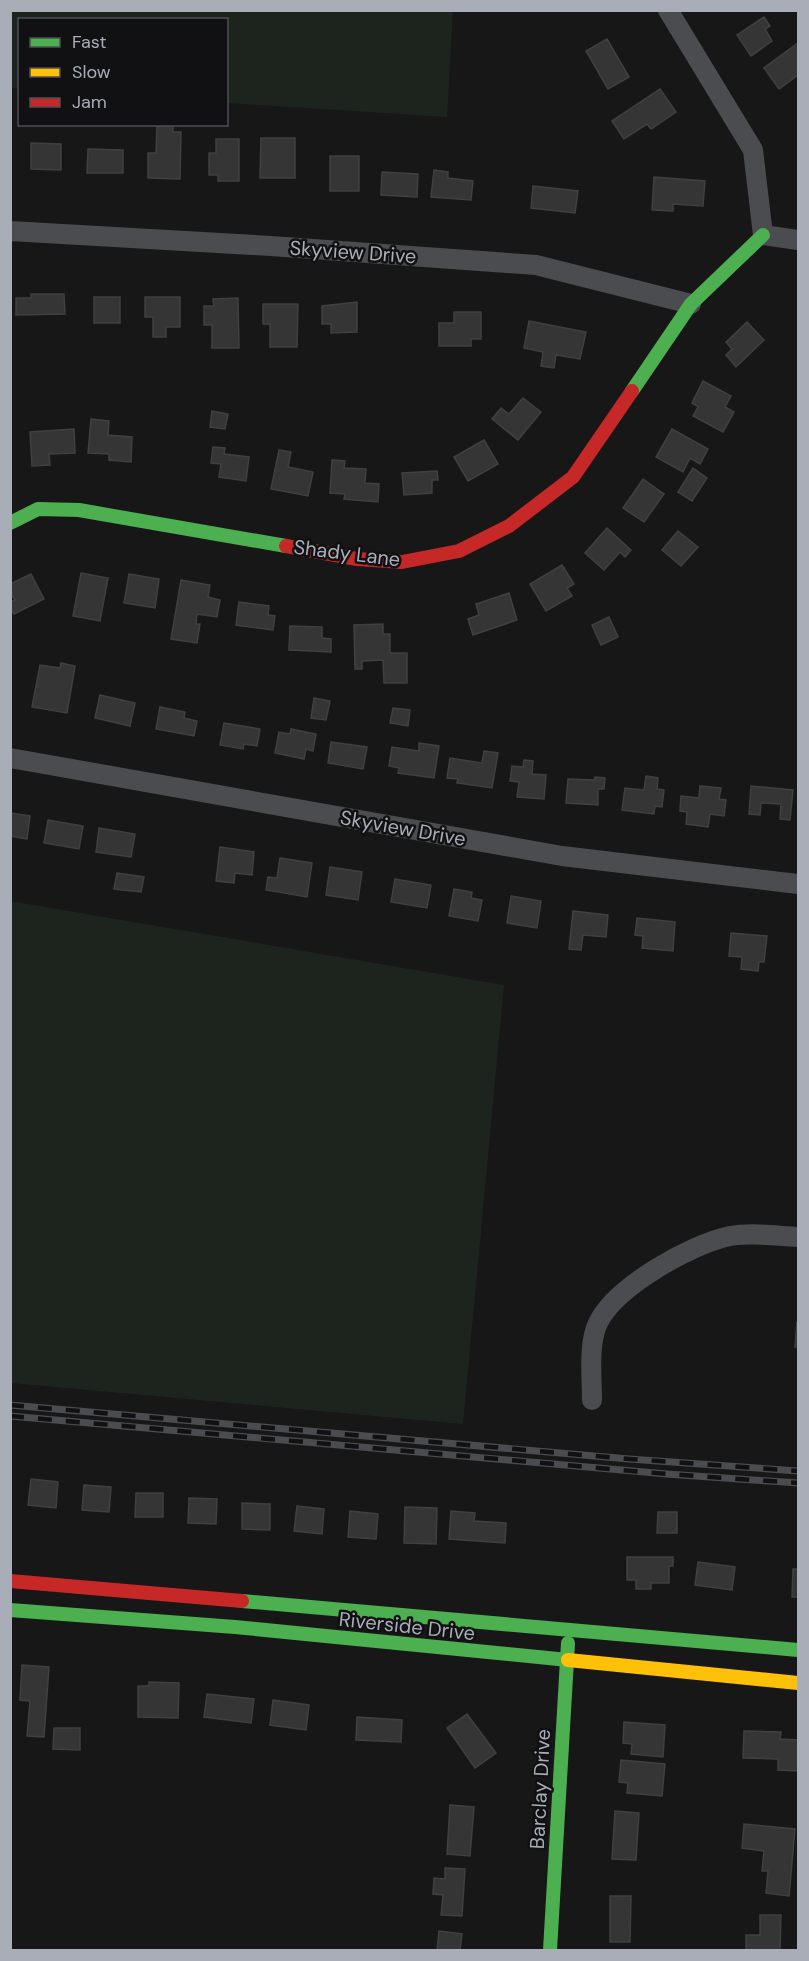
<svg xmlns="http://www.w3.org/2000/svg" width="809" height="1961" font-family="'DM Sans',sans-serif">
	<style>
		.green { fill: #1d241e }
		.building { fill: #353536; stroke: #3f4043; stroke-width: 1.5 }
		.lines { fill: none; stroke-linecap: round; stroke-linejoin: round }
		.street { stroke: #4b4c50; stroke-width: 20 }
		.fast { stroke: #4caf50; stroke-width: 14 }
		.slow { stroke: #ffc107; stroke-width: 14 }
		.jam { stroke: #c62828; stroke-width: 14 }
		.rail-casing { stroke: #4b4c4f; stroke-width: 7 }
		.rail { stroke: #111113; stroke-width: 4.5; stroke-dasharray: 14; stroke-linecap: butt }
		.labels { text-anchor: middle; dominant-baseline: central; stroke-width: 5; stroke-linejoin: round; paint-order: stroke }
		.street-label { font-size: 20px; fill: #a8adb8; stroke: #111113 }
	</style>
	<rect width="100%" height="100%" fill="#171717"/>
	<g class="green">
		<polygon points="10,11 453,11 447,117 227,103 226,20 20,20 19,89 11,88"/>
		<polygon points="10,901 504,985 463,1424 11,1383"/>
	</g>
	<g class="building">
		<polygon points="764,17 770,26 765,29 772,41 751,56 737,35"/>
		<polygon points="607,39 629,77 608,89 586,51"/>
		<polygon points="798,43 798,75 779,89 764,68"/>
		<polygon points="660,89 676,112 651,129 647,124 624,139 612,121"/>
		<polygon points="157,124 173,124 173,132 181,132 180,179 148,178 148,153 156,153"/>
		<polygon points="261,138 295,138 295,178 260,178"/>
		<polygon points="216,139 239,139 239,181 218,181 218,175 209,175 209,153 216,153"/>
		<polygon points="31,143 61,144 61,170 31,169"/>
		<polygon points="88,149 123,150 123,173 87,173"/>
		<rect x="330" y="156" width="29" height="35"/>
		<polygon points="434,170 448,172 448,178 473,181 471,200 431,197"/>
		<polygon points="382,172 418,174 417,197 381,195"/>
		<polygon points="654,177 705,181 703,206 673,204 673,211 652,210"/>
		<polygon points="533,186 578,191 575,213 531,208"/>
		<polygon points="31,294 64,294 65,314 16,315 16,298 31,298"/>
		<rect x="94" y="297" width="26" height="26"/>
		<polygon points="145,297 180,297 180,327 166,327 166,337 153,337 153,317 145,317"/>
		<polygon points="238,298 239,348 212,348 212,325 204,325 204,306 214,306 213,299"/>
		<polygon points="357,302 357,332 331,333 331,324 322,324 322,306"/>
		<polygon points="263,304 298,304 297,347 270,347 270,324 263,324"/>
		<polygon points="454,312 481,312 481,339 471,339 471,346 439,346 439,323 454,323"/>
		<polygon points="529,321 586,332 580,359 556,355 554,368 541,366 543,352 524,348"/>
		<polygon points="747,322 764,340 736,367 726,355 732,349 726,342"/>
		<polygon points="703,381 731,396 725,407 734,412 723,432 693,416 698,407 692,403"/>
		<polygon points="523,398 541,412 518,440 492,419 501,408 509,414"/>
		<polygon points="212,411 228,414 225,429 210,427"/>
		<polygon points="91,419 109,421 108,435 132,437 131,462 109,460 109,454 88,453"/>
		<polygon points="74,429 75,453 49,454 50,465 32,466 30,432"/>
		<polygon points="672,429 708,449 700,464 690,458 683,472 656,457"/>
		<polygon points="484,440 498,464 468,481 454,457"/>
		<polygon points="213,447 225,448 224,454 249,457 246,481 219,477 221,464 211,463"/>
		<polygon points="279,450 291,452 288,467 313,472 308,496 271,489"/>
		<polygon points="332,460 345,461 344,468 366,469 365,483 379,484 378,502 344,499 345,494 330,493"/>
		<polygon points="693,468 707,478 692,501 678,492"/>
		<polygon points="437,471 438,480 432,480 432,493 404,495 402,473"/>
		<polygon points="643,479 664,494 644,522 623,508"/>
		<polygon points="607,528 631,550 625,557 620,552 604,570 585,553"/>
		<polygon points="678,531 698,547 681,566 662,550"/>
		<polygon points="562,565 574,584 567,588 572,596 546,611 530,584"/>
		<polygon points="81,573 108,578 100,621 73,616"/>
		<polygon points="31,574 44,599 14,614 10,608 10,602 15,600 10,592 10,584"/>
		<polygon points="129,574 159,579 155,608 124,603"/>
		<polygon points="181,580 210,585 208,597 220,600 217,617 197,614 196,624 200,624 197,643 171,639"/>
		<polygon points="509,593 517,620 473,635 468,619 479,615 476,604"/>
		<polygon points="239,602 269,606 268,615 275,616 273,630 236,625"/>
		<polygon points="609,617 618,637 601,645 592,625"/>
		<polygon points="383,624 383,634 390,634 390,653 407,653 407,683 384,683 383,660 362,661 362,669 355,669 354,625"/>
		<polygon points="290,626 322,627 322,638 331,639 331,652 289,650"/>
		<polygon points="61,663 75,666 67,713 32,707 40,665 60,668"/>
		<polygon points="100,695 135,703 130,726 95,718"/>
		<polygon points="314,698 330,701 326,720 311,718"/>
		<polygon points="160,707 185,712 184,718 197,721 194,736 156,729"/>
		<polygon points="393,708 410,710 408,726 390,723"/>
		<polygon points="224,723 260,729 257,746 244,744 243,749 220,745"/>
		<polygon points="291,729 316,734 313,751 306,749 304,759 275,753 279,732 290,734"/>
		<polygon points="331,742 367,747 363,769 328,763"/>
		<polygon points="419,743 439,746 434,778 398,773 399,768 389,766 392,747 419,751"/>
		<polygon points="484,751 498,753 492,788 457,783 458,779 447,778 450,758 482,763"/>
		<polygon points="524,760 533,761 532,774 546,775 544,799 517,797 519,782 510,781 512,766 523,767"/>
		<polygon points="646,776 658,778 657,789 664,790 662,807 655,806 654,814 622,810 625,788 644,790"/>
		<polygon points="595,777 605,778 604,789 598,789 598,805 566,803 568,779 594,780"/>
		<polygon points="700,786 721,788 719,799 726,800 724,816 710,814 708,827 686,824 687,812 680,811 681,796 699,798"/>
		<polygon points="751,786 793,790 790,820 780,819 781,804 761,803 760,815 749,814"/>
		<polygon points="10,813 30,816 27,839 10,836"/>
		<polygon points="48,820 83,826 79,849 44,843"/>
		<polygon points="99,828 135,834 131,857 96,852"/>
		<polygon points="220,847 254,852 252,875 235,873 234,883 216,881"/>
		<polygon points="280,858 312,863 307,897 266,890 268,877 277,878"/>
		<polygon points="330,867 362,872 358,900 326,895"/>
		<polygon points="117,873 144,877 141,892 114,889"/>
		<polygon points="395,879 431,885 427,908 391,902"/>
		<polygon points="454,889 472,892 471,898 482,900 478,921 449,916"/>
		<polygon points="511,896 541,901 537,928 507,923"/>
		<polygon points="573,911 608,915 606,937 583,935 581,950 569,949"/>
		<polygon points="637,918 675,922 673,951 642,948 643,936 635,935"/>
		<polygon points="731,933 767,936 764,962 759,962 758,971 741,969 742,957 729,956"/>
		<polygon points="797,1322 798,1322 798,1347 795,1347"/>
		<polygon points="31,1479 58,1482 56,1508 28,1505"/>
		<polygon points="84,1485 111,1487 109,1512 82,1510"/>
		<polygon points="136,1493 163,1493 163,1517 135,1517"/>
		<polygon points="189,1498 217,1499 216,1524 188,1523"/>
		<polygon points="242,1503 270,1504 270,1530 242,1529"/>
		<polygon points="297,1506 324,1509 322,1534 294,1531"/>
		<polygon points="405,1507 437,1508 436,1544 404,1543"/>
		<polygon points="350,1511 378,1514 376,1539 348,1537"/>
		<polygon points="451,1511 475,1513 474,1521 506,1523 505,1543 449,1539"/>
		<polygon points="658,1512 677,1512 677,1533 657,1533"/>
		<polygon points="627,1557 673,1557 673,1566 669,1566 669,1583 651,1583 651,1589 636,1589 636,1580 627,1580"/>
		<polygon points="698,1562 735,1567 732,1590 695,1585"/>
		<polygon points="793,1569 798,1569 798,1597 792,1597"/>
		<polygon points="22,1665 49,1667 44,1737 27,1736 30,1701 20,1700"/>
		<polygon points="149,1682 179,1683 178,1718 138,1717 138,1686 149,1686"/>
		<polygon points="207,1694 254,1699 251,1723 204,1717"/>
		<polygon points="273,1700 309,1705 306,1730 270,1725"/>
		<polygon points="467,1714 496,1753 475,1768 447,1728"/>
		<polygon points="357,1717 402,1720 401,1742 356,1740"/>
		<polygon points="624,1722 665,1725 663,1757 631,1754 632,1744 623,1743"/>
		<polygon points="54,1728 80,1728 80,1750 53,1749"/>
		<polygon points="744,1731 781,1732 780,1739 798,1740 798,1771 778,1770 778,1759 743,1758"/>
		<polygon points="621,1760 665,1764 662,1796 627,1793 628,1783 619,1782"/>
		<polygon points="450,1805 474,1807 470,1856 447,1854"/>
		<polygon points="615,1811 639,1813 636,1860 612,1859"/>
		<polygon points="744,1824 795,1829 789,1896 766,1893 768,1871 762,1871 764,1851 742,1848"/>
		<polygon points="445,1868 465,1869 462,1916 441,1915 443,1895 433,1894 434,1878 445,1879"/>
		<polygon points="610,1896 631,1896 630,1942 610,1942"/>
		<polygon points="760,1915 781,1915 780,1950 746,1950 746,1935 760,1935"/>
		<polygon points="439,1931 462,1934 460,1950 437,1950"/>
	</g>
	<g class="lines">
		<g class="street">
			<polyline points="668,10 753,150 763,235 798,240"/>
			<polyline points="10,231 271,246 536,265 691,304"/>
			<polyline points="10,758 562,856 798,884"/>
			<path d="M592,1400C592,1378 588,1343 598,1323C615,1287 691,1244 730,1236C752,1232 776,1236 798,1237"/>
		</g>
		<g class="fast">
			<polyline points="632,391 691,304 763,235"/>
			<polyline points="10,523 38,509 79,510 286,546"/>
			<polyline points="242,1601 798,1650"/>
			<polyline points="10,1610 235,1627 568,1660"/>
			<polyline points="550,1950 568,1643"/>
		</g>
		<polyline class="slow" points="568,1660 798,1683"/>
		<g class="jam">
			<polyline points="286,546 357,559 402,562 459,551 509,526 573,477 632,391"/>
			<polyline points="10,1581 242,1601"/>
		</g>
		<defs>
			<g id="rail">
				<polyline points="10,1405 629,1459 798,1471"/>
				<polyline points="10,1416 667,1474 798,1483"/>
			</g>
		</defs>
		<use href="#rail" class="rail-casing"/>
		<use href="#rail" class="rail"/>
	</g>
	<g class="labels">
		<g class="street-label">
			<text transform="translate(353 252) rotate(4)">Skyview Drive</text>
			<text transform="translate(347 553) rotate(7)">Shady Lane</text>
			<text transform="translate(403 828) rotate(10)">Skyview Drive</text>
			<text transform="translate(407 1626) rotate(6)">Riverside Drive</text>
			<text transform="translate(540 1789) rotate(-87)">Barclay Drive</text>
		</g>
	</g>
	<rect width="809" height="1961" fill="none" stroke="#a8adb8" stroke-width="24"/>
	<rect x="18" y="18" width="210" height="108" fill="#111113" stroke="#4d4f55" stroke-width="1.5"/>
	<rect x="30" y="38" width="30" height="9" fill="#4caf50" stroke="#4d4f55" stroke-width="1.5"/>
	<text x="72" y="48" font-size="18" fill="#a8adb8">Fast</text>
	<rect x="30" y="68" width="30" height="9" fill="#ffc107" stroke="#4d4f55" stroke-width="1.5"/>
	<text x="72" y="78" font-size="18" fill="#a8adb8">Slow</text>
	<rect x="30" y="98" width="30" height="9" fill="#c62828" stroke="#4d4f55" stroke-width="1.5"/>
	<text x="72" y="108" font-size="18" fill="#a8adb8">Jam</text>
</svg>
